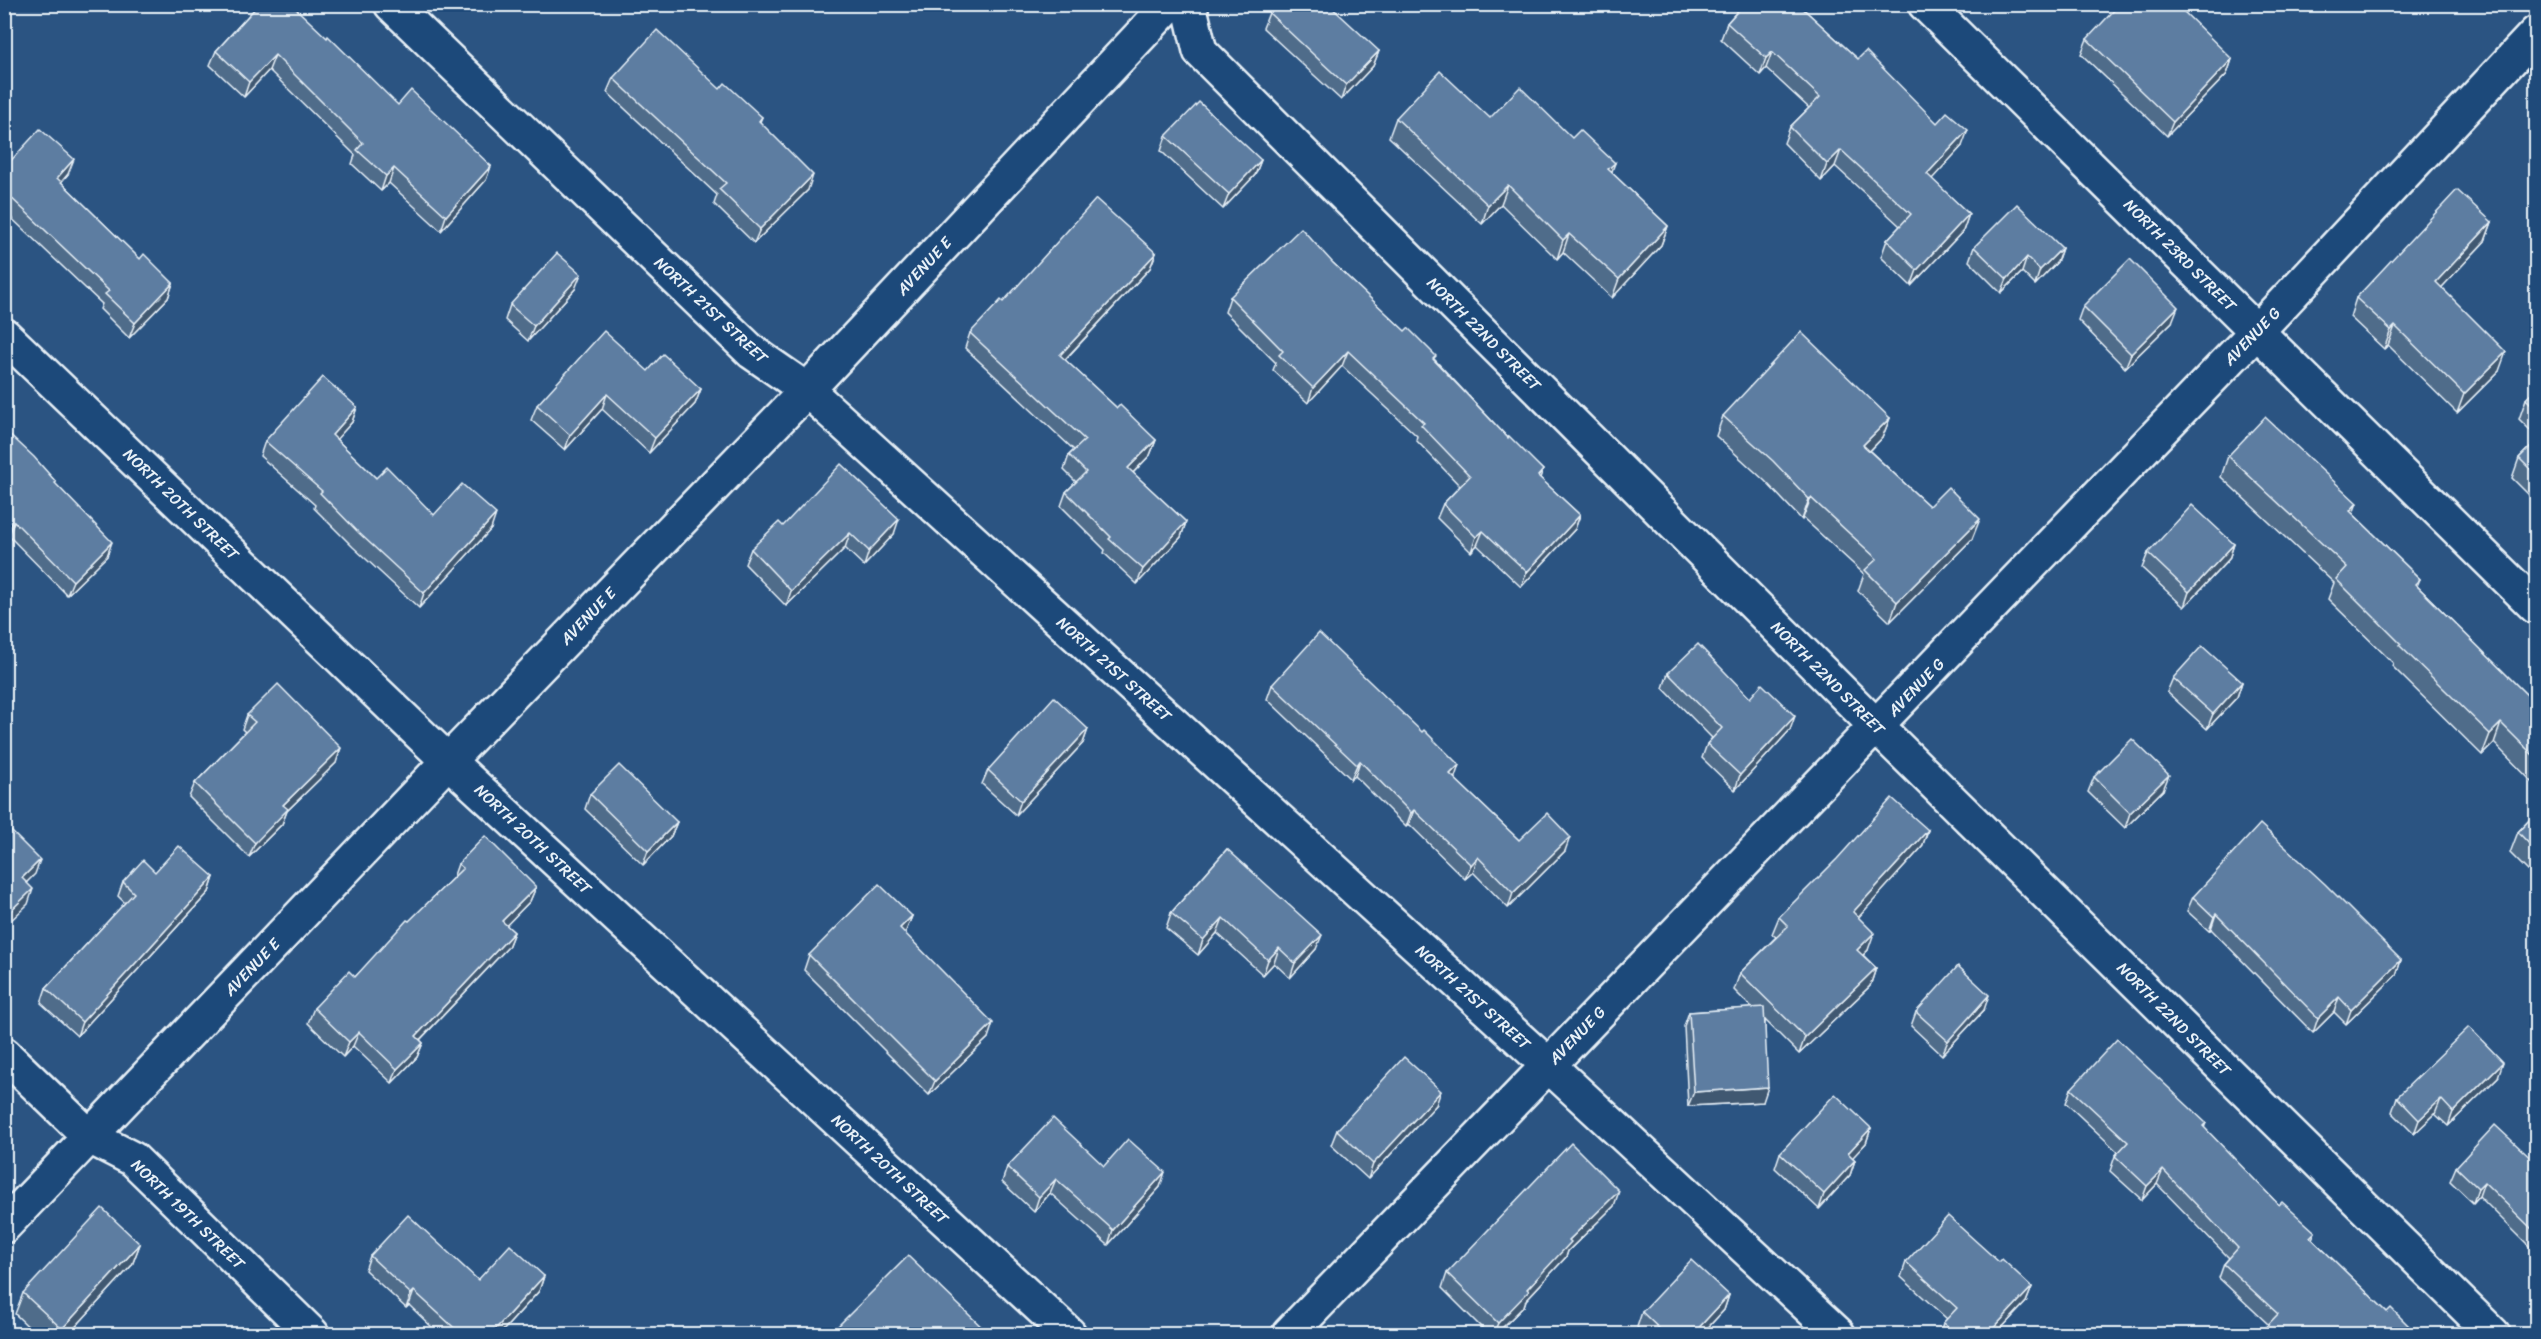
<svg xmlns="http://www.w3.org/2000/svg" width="2541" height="1339" font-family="Sriracha,sans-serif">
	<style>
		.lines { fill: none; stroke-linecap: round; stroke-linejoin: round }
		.street-casing { stroke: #e8f1f8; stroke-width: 38 }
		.street { stroke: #1f4a7a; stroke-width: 33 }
		.wall { fill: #506c8a; stroke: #e8f1f8; stroke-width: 1.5 }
		.shaded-wall { fill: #415871; stroke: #e8f1f8; stroke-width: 1.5 }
		.building { fill: #5d7da1; stroke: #e8f1f8; stroke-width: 1.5 }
		.labels { text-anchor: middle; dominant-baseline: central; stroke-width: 4.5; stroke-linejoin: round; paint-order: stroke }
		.street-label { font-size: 16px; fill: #e8f1f8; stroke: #1f4a7a }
	</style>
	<rect width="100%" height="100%" fill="#2b5482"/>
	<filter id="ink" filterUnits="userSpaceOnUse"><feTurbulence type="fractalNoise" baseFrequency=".0167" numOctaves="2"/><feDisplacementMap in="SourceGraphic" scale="12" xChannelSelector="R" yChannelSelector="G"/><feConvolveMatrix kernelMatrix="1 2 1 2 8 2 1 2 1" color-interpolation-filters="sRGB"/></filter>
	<g filter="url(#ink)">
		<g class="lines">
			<defs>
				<g id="street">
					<polyline points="391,4 752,352 807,390 1548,1065 1838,1334"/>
					<polyline points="1189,4 1200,51 1877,727 2493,1334"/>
					<polyline points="1925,4 2536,607"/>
					<polyline points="4,335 448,761 1069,1334"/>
					<polyline points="4,1054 90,1137 133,1159 312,1334"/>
					<polyline points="4,1226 448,761 807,390 1170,4"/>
					<polyline points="1289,1334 2257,331 2536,33"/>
				</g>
			</defs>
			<use href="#street" class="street-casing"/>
			<use href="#street" class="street"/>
		</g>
		<g class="wall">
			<polygon points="259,4 398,105 491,166 486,180 441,231 389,183 381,191 352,164 355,155 269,70 244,97 210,65 216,51"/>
			<polygon points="1737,4 1798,4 1858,59 1937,123 1962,146 1931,179 1969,214 1963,231 1911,286 1881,257 1887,240 1900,226 1835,166 1821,181 1784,143 1790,127 1809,108 1766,68 1760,75 1721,39 1727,23 1740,8"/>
			<polygon points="1269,13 1379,51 1373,66 1341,100 1263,28"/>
			<polygon points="2087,39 2232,59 2227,74 2167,136 2081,54"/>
			<polygon points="613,78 720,89 762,117 760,122 808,190 754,243 714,204 717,195 607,92"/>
			<polygon points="1396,118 1572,138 1611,172 1668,226 1661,245 1612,298 1563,252 1557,259 1501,204 1482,224 1389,137"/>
			<polygon points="1166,136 1261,160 1255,175 1223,209 1161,151"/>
			<polygon points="4,168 68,174 61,182 140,259 173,283 168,298 129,338 100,309 102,304 4,211"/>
			<polygon points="2492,222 2485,241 2441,288 2499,371 2457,413 2388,345 2384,349 2350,317 2356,298"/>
			<polygon points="1974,247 2062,248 2057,262 2035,285 2022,272 2001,293 1969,261"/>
			<polygon points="1156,253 1150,268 1065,360 1117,408 1156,440 1150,455 1133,473 1186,522 1181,537 1137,584 1104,553 1105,550 1061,506 1066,492 1076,482 1064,470 1069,455 1074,450 965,348 970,333"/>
			<polygon points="1333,263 1435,360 1508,438 1543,470 1540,478 1580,515 1575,529 1521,587 1477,545 1471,552 1437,518 1443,504 1460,486 1416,440 1417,436 1342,366 1308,403 1273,370 1276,363 1225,312 1230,297"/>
			<polygon points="575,289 528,341 505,320 510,305"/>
			<polygon points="2083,306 2172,322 2125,368 2078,320"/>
			<polygon points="648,371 701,389 695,404 649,453 602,409 565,450 531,420 537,405"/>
			<polygon points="2536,389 2536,436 2519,419 2526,399"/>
			<polygon points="357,407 352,422 336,439 376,478 434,515 491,529 419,608 353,547 314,508 315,505 260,456 265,441"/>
			<polygon points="1723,416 1890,418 1882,438 1870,451 1929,506 1972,539 1890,622 1858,591 1864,574 1803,518 1802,520 1765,481 1716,436"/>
			<polygon points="4,429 56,482 55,484 107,556 67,595 9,536 6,539 4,538"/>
			<polygon points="2536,441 2536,502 2512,478 2519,458"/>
			<polygon points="2228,456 2353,514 2420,579 2417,586 2536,704 2536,786 2494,743 2482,755 2392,666 2393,663 2328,599 2334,583 2221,477"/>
			<polygon points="783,526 894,534 864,566 845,548 786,606 745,564 751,549"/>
			<polygon points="2234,544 2229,559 2184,607 2142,568 2148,553"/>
			<polygon points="1668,673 1750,698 1790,730 1735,790 1702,758 1707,744 1712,738 1663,688"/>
			<polygon points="2173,678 2242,682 2237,697 2207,729 2167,692"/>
			<polygon points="1272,685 1454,778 1519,840 1565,851 1508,908 1473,872 1465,879 1409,824 1406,827 1355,776 1351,779 1267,699"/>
			<polygon points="247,715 336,763 287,811 282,824 249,857 189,797 195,783 245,732 242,729"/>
			<polygon points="1088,729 1083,743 1016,815 982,784 988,770"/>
			<polygon points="2094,777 2163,790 2125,828 2088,792"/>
			<polygon points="590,794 677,822 671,836 643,865 585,809"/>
			<polygon points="2536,813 2536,879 2510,853 2518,832"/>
			<polygon points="1928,830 1922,847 1858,917 1868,950 1863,955 1876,968 1870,986 1799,1054 1765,1020 1763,1102 1688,1106 1684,1026 1689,1012 1752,1008 1734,990 1740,973 1776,937 1772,934 1779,917"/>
			<polygon points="1227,849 1316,949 1290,978 1274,963 1263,975 1217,933 1198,955 1166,928 1171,913"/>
			<polygon points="458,864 536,887 530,901 506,925 514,932 508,947 420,1040 423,1043 417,1057 392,1083 353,1046 343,1057 308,1023 314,1008 355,977 453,878"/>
			<polygon points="155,872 214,877 209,892 77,1036 41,1003 46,988 125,903 118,896 123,882"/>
			<polygon points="2193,897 2401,960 2396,975 2346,1024 2334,1012 2313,1033 2211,929 2209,931 2187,911"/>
			<polygon points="912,916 906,931 904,933 988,1038 929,1095 804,970 809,955"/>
			<polygon points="1984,1010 1942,1055 1911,1026 1916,1012"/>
			<polygon points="2498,1077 2448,1126 2435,1114 2414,1134 2392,1112 2397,1097"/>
			<polygon points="2071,1089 2206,1123 2204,1128 2279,1205 2315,1232 2312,1239 2387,1312 2418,1335 2268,1324 2219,1278 2224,1264 2229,1258 2157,1184 2142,1200 2110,1171 2115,1156 2118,1152 2066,1103"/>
			<polygon points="1436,1105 1368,1179 1331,1145 1337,1130"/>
			<polygon points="1871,1128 1866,1143 1852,1157 1855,1160 1850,1175 1819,1209 1775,1168 1780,1153"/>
			<polygon points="2536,1163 2536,1253 2479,1196 2473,1203 2450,1181 2456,1167"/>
			<polygon points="1104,1166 1160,1187 1108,1245 1050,1193 1034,1212 1002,1182 1007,1167"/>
			<polygon points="1614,1206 1568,1251 1566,1257 1526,1300 1524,1306 1495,1335 1489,1335 1442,1288 1447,1273"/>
			<polygon points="140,1244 132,1265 68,1335 37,1335 15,1314 23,1293"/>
			<polygon points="370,1256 478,1280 544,1276 539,1291 499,1335 440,1335 409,1305 406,1308 365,1270"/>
			<polygon points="1906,1262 1999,1262 2032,1287 2026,1302 1995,1335 1939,1335 1943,1323 1947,1319 1901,1277"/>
			<polygon points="1729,1295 1724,1310 1701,1335 1645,1335 1637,1327 1642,1312"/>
		</g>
		<g class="shaded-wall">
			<polygon points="1379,51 1373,66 1341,100 1346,85"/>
			<polygon points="1772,52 1766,68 1760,75 1766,58"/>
			<polygon points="275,55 269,70 244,97 249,82"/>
			<polygon points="2232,59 2227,74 2167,136 2173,122"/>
			<polygon points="1968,130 1962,146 1921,191 1927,174"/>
			<polygon points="1841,150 1835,166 1821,181 1827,164"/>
			<polygon points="74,159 68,174 52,193 57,178"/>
			<polygon points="1261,160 1255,175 1223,209 1229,194"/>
			<polygon points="1615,163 1608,182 1608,169"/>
			<polygon points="491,166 486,180 441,231 446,216"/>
			<polygon points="394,168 389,183 381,191 386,176"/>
			<polygon points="813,175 808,190 754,243 760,229"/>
			<polygon points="1508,185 1501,204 1482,224 1488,205"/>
			<polygon points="1969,214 1963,231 1911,286 1917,270"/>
			<polygon points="2492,222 2485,241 2429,301 2436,282"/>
			<polygon points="1668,226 1661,245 1612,298 1619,279"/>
			<polygon points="1569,234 1563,252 1557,259 1563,240"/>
			<polygon points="2062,248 2057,262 2035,285 2040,270"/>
			<polygon points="1156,253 1150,268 1055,370 1060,355"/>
			<polygon points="2027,257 2022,272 2001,293 2007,279"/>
			<polygon points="581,274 575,289 528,341 534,326"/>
			<polygon points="173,283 168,298 129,338 135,323"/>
			<polygon points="2178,307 2172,322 2125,368 2131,354"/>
			<polygon points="2395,326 2388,345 2384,349 2391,330"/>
			<polygon points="1348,351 1342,366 1308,403 1313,388"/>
			<polygon points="2506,352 2499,371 2457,413 2464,394"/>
			<polygon points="701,389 695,404 649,453 655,438"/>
			<polygon points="607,394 602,409 565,450 570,435"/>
			<polygon points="357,407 352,422 327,450 332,435"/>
			<polygon points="1890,418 1882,438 1856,465 1863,445"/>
			<polygon points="1156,440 1150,455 1123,483 1128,468"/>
			<polygon points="1811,498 1803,518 1802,520 1809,499"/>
			<polygon points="2357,503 2349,524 2350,511"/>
			<polygon points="496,514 491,529 419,608 424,593"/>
			<polygon points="1580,515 1575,529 1521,587 1527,572"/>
			<polygon points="899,519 894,534 864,566 869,551"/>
			<polygon points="1980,519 1972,539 1890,622 1897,602"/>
			<polygon points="14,521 9,536 6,539 11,524"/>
			<polygon points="1186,522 1181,537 1137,584 1143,569"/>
			<polygon points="1483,531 1477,545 1471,552 1476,537"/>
			<polygon points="850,533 845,548 786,606 791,591"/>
			<polygon points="112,542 107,556 67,595 73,581"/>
			<polygon points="2234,544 2229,559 2184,607 2189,592"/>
			<polygon points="2242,682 2237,697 2207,729 2213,714"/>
			<polygon points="1795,716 1790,730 1735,790 1740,775"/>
			<polygon points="2501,723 2494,743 2482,755 2490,734"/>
			<polygon points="1088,729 1083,743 1016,815 1021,801"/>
			<polygon points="341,748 336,763 287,811 282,824 249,857 255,843 283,805"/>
			<polygon points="1360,761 1355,776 1351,779 1357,765"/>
			<polygon points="1459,765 1454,780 1450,774"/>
			<polygon points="2169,775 2163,790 2125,828 2130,813"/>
			<polygon points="1414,810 1409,824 1406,827 1411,813"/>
			<polygon points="677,822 671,836 643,865 648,851"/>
			<polygon points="1928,830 1922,847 1847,930 1853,912"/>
			<polygon points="1570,837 1565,851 1508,908 1513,893"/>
			<polygon points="1478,857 1473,872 1465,879 1471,865"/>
			<polygon points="40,860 35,874 17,892 22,878"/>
			<polygon points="214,877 209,892 77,1036 82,1022"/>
			<polygon points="536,887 530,901 497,935 502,921"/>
			<polygon points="33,889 28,904 4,927 4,917"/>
			<polygon points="2216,914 2211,929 2209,931 2214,917"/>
			<polygon points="912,916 906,931 894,943 900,928"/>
			<polygon points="1223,918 1217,933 1198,955 1203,940"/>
			<polygon points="514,932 508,947 410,1050 416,1036"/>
			<polygon points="1874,933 1868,950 1851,967 1857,950"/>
			<polygon points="1322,935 1316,949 1290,978 1295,963"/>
			<polygon points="1279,948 1274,963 1263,975 1268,960"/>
			<polygon points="2401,960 2396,975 2346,1024 2351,1010"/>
			<polygon points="1876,968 1870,986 1799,1054 1805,1037"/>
			<polygon points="1989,995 1984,1010 1942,1055 1948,1041"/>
			<polygon points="2339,997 2334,1012 2313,1033 2318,1018"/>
			<polygon points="993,1023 988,1038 929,1095 935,1081"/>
			<polygon points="359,1032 353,1046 343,1057 349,1042"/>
			<polygon points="423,1043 417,1057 392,1083 397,1069"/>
			<polygon points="2503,1062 2498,1077 2448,1126 2453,1112"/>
			<polygon points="1768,1087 1763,1102 1688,1106 1694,1092"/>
			<polygon points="1441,1091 1436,1105 1368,1179 1373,1164"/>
			<polygon points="2441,1099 2435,1114 2414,1134 2419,1120"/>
			<polygon points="1871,1128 1866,1143 1843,1168 1848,1153"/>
			<polygon points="1855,1160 1850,1175 1819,1209 1824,1194"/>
			<polygon points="2163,1170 2157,1184 2142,1200 2147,1186"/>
			<polygon points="1165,1172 1160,1187 1108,1245 1113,1230"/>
			<polygon points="1056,1179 1050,1193 1034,1212 1039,1197"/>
			<polygon points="2484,1182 2479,1196 2473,1203 2478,1188"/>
			<polygon points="1619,1191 1614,1206 1568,1251 1566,1257 1526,1300 1524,1306 1495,1335 1493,1335 1498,1323 1569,1240"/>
			<polygon points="140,1244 132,1265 68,1335 59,1335 62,1329"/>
			<polygon points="544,1276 539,1291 499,1335 490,1335"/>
			<polygon points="2032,1287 2026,1302 1995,1335 1987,1335"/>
			<polygon points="414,1291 409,1305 406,1308 411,1294"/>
			<polygon points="1729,1295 1724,1310 1701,1335 1692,1335"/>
		</g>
		<g class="building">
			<polygon points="259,4 291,4 327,38 328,36 398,105 411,90 491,166 446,216 394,168 386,176 357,150 363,143 275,55 249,82 216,51"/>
			<polygon points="1277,4 1328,4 1379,51 1346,85 1269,13"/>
			<polygon points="1744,4 1798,4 1858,59 1866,51 1937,123 1947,112 1968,130 1927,174 1969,214 1917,270 1887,240 1911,214 1841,150 1827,164 1790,127 1820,97 1772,52 1766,58 1727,23"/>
			<polygon points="2120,4 2176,4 2232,59 2173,122 2087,39"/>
			<polygon points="657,30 720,89 725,83 762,117 759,121 813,175 760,229 719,189 726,183 613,78"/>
			<polygon points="1440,71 1490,118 1520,87 1572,138 1580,130 1615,163 1608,169 1668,226 1619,279 1569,234 1563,240 1508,185 1488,205 1396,118"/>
			<polygon points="1199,102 1261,160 1229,194 1166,136"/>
			<polygon points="40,129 74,159 57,178 140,259 144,254 173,283 135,323 105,294 109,291 4,191 4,168"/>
			<polygon points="2457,190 2492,222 2436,282 2506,352 2464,394 2395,326 2391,330 2356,298"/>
			<polygon points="1096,199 1156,253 1060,355 1117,408 1120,405 1156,440 1128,468 1186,522 1143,569 1109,539 1111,537 1066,492 1086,472 1069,455 1085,440 970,333 1001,300 1003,302"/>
			<polygon points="2017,204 2062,248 2040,270 2027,257 2007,279 1974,247"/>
			<polygon points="1301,228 1333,263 1405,331 1408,328 1436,356 1433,359 1508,438 1509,436 1543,470 1538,476 1580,515 1527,572 1483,531 1476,537 1443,504 1470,476 1421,425 1424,423 1348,351 1313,388 1279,355 1283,351 1230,297"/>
			<polygon points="557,253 581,274 534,326 510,305"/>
			<polygon points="2130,259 2178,307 2131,354 2083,306"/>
			<polygon points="604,331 648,371 663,354 701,389 655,438 607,394 570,435 537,405"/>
			<polygon points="1801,332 1890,418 1863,445 1929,506 1948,487 1980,519 1897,602 1865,570 1877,559 1811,498 1809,499 1773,461 1723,416"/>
			<polygon points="323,377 357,407 332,435 376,478 387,467 434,515 462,484 496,514 424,593 359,533 320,493 322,491 265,441"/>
			<polygon points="2536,389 2536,409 2526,399"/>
			<polygon points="2265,417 2357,503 2350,511 2420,579 2415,584 2536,704 2536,758 2501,723 2490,734 2399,645 2401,644 2336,579 2347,567 2228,456"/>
			<polygon points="4,429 34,457 56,482 55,483 112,542 73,581 14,521 11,524 4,518"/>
			<polygon points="2536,441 2536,475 2519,458"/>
			<polygon points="841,464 899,519 869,551 850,533 791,591 751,549 779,522 783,526"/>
			<polygon points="2192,505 2234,544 2189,592 2148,553"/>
			<polygon points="1319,633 1422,732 1424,730 1459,765 1450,774 1519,840 1547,813 1570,837 1513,893 1478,857 1471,865 1414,810 1411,813 1360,761 1357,765 1272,685"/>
			<polygon points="1698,644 1750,698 1762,684 1795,716 1740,775 1707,744 1722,728 1668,673"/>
			<polygon points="2202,646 2242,682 2213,714 2173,678"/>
			<polygon points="278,684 341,748 283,805 288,809 255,843 195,783 255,722 247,715"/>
			<polygon points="1054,697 1088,729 1021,801 988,770"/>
			<polygon points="2132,739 2169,775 2130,813 2094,777"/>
			<polygon points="619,765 677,822 648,851 590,794"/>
			<polygon points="1892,798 1928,830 1853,912 1874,933 1857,950 1876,968 1805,1037 1740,973 1788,926 1779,917 1837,859"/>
			<polygon points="2536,813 2536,851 2518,832"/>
			<polygon points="4,824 40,860 22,878 33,889 4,917"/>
			<polygon points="2260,824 2325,884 2401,960 2351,1010 2339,997 2318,1018 2216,914 2214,917 2193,897"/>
			<polygon points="485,836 536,887 502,921 514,932 416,1036 423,1043 397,1069 359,1032 349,1042 314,1008 349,971 355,977 407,920 409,921 463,868 458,864"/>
			<polygon points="179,846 214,877 82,1022 46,988 134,893 123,882 143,860 155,872"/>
			<polygon points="1227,849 1322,935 1295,963 1279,948 1268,960 1223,918 1203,940 1171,913"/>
			<polygon points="879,884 912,916 900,928 993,1023 935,1081 809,955"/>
			<polygon points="1958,966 1989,995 1948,1041 1916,1012"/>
			<polygon points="1764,1007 1768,1087 1694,1092 1689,1012"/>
			<polygon points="2469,1027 2503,1062 2453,1112 2441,1099 2419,1120 2397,1097"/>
			<polygon points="2117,1039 2206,1123 2203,1126 2279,1205 2282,1202 2315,1232 2310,1237 2387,1312 2391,1308 2418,1335 2258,1335 2278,1314 2224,1264 2238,1248 2163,1170 2147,1186 2115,1156 2128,1142 2071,1089"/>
			<polygon points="1404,1057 1441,1091 1373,1164 1337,1130"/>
			<polygon points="1835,1094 1871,1128 1848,1153 1855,1160 1824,1194 1780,1153"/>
			<polygon points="1053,1118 1104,1166 1128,1139 1165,1172 1113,1230 1056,1179 1039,1197 1007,1167"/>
			<polygon points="2495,1125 2536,1163 2536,1233 2484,1182 2478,1188 2456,1167"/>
			<polygon points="1571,1143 1619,1191 1569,1240 1571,1242 1527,1289 1529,1291 1498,1323 1447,1273"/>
			<polygon points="102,1208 140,1244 62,1329 23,1293"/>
			<polygon points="408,1215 478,1280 510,1245 544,1276 490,1335 462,1335 414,1291 411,1294 370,1256"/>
			<polygon points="1948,1216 1999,1262 2002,1259 2032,1287 1987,1335 1956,1335 1943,1323 1957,1308 1906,1262"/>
			<polygon points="908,1256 990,1335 829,1335"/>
			<polygon points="1691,1260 1729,1295 1692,1335 1666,1335 1642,1312"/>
		</g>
	</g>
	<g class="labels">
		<g class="street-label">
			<text transform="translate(2180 255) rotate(45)">NORTH 23RD STREET</text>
			<text transform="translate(924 266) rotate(-47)">AVENUE E</text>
			<text transform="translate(711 310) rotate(43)">NORTH 21ST STREET</text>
			<text transform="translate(1484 334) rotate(45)">NORTH 22ND STREET</text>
			<text transform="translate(2252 336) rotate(-46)">AVENUE G</text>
			<text transform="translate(181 504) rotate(44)">NORTH 20TH STREET</text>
			<text transform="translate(588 616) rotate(-46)">AVENUE E</text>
			<text transform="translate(1114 669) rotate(42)">NORTH 21ST STREET</text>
			<text transform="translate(1828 678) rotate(45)">NORTH 22ND STREET</text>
			<text transform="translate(1916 687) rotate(-46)">AVENUE G</text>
			<text transform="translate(533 839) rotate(43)">NORTH 20TH STREET</text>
			<text transform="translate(252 967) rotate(-46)">AVENUE E</text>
			<text transform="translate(1473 997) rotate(42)">NORTH 21ST STREET</text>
			<text transform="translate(2174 1019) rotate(45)">NORTH 22ND STREET</text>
			<text transform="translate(1577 1035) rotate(-46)">AVENUE G</text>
			<text transform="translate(890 1169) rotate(43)">NORTH 20TH STREET</text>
			<text transform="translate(188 1214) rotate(44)">NORTH 19TH STREET</text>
		</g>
	</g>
	<rect width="2541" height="1339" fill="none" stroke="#1f4a7a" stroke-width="24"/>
	<rect x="12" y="12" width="2517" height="1315" fill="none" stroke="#e8f1f8" stroke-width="2" filter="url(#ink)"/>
</svg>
